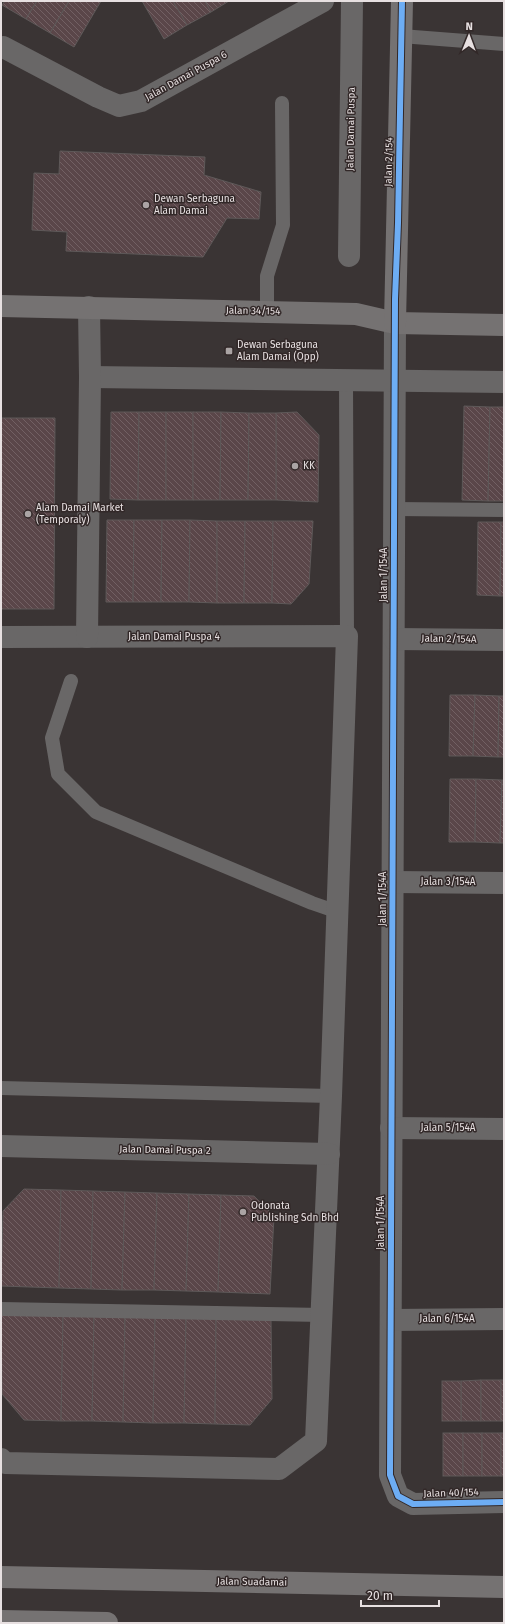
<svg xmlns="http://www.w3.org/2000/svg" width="505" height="1624" font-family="'Fira Sans',sans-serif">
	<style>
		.building { fill: url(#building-back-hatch); stroke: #5e5959 }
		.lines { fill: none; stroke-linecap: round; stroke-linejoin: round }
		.lane { stroke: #696767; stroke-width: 14 }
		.street { stroke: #696767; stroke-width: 22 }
		.secondary { stroke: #757272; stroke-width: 22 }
		.cycleway-casing { stroke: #322828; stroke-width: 8 }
		.cycleway { stroke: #6dadf4; stroke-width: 6 }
		.poi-dot { fill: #aaa4a4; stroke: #322828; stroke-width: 1.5 }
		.labels { text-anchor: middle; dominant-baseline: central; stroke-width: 3; stroke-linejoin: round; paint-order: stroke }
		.street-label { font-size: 10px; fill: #e7e0e1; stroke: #322828 }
		.poi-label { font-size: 10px; fill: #e7e0e1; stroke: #322828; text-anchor: start }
	</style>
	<defs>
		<pattern id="building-back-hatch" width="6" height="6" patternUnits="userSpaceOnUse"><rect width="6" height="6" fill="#5a4649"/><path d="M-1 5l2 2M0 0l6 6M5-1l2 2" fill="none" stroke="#726063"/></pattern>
	</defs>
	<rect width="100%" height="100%" fill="#3a3434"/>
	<g class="building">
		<polygon points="5,1 37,1 26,19 2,5"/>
		<polygon points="37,1 69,1 50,33 26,19"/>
		<polygon points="69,1 101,1 74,47 50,33"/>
		<polygon points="142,1 173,1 187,25 164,39"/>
		<polygon points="173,1 205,1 211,12 187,25"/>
		<polygon points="205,1 229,1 211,12"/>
		<polygon points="60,151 205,157 204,175 261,192 259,219 227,218 203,257 66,251 67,232 32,230 34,173 59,174"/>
		<polygon points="464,406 490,407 488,501 462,500"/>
		<polygon points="490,407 504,407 504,501 488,501"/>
		<polygon points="111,412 139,412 138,500 110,499"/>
		<polygon points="139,412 166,412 166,500 138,500"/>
		<rect x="166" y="412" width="27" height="88"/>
		<polygon points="193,412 221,412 220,500 193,500"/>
		<polygon points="221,412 249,413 248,500 220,500"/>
		<polygon points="297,412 319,435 318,502 276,500 276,413"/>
		<polygon points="249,413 276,413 276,500 248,500"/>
		<polygon points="1,418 55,418 54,609 1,609"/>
		<polygon points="107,520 134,520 133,602 106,602"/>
		<polygon points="134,520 162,520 161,602 133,602"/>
		<polygon points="162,520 190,520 189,602 161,602"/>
		<polygon points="190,520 217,521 217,603 189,602"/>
		<polygon points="217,521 245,521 244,603 217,603"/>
		<polygon points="245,521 273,521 272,603 244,603"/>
		<polygon points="273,521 313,521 309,584 291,604 272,603"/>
		<polygon points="478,522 501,522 500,596 477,595"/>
		<polygon points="501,522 504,522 504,596 500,596"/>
		<polygon points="450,695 475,695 473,756 449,756"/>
		<polygon points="475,695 499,696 498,757 473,756"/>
		<polygon points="499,696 504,696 504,757 498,757"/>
		<polygon points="450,779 476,779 475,842 449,842"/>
		<polygon points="476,779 502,780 500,843 475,842"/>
		<polygon points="502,780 504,780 504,843 500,843"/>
		<polygon points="24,1189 61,1190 59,1288 1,1286 3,1211"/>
		<polygon points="61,1190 93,1191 91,1289 59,1288"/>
		<polygon points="93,1191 125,1192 122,1290 91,1289"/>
		<polygon points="125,1192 157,1193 154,1290 122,1290"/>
		<polygon points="157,1193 189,1194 186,1291 154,1290"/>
		<polygon points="189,1194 221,1195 218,1292 186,1291"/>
		<polygon points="221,1195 254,1196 274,1216 270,1294 218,1292"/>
		<polygon points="1,1314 63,1316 61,1421 24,1420 2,1394"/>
		<polygon points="63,1316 94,1316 92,1421 61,1421"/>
		<polygon points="94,1316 125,1317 123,1422 92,1421"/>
		<polygon points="125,1317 155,1318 153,1423 123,1422"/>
		<polygon points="155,1318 186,1318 184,1423 153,1423"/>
		<polygon points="186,1318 216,1319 215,1424 184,1423"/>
		<polygon points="216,1319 271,1320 272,1399 250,1425 215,1424"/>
		<polygon points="481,1380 481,1421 461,1421 461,1381"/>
		<rect x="481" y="1380" width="20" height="41"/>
		<rect x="501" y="1380" width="3" height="41"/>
		<rect x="442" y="1381" width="19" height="40"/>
		<rect x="443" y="1433" width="20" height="43"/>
		<rect x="463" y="1433" width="19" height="43"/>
		<rect x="482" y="1433" width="19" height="43"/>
		<rect x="501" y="1433" width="3" height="43"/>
	</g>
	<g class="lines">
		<g class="lane">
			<polyline points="401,36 504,44"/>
			<polyline points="267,311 267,276 283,225 282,103"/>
			<polyline points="346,380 347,636"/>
			<polyline points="394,509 504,510"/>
			<polyline points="71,681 52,738 58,774 96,812 312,903 338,912"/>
			<polyline points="1,1088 331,1096"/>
			<polyline points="1,1309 323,1315"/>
		</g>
		<g class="street">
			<polyline points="3,47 98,97 119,106 141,101 323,1"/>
			<polyline points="349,256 352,1"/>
			<polyline points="395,323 390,1475 398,1496 413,1504 504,1502"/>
			<polyline points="90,377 504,382"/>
			<polyline points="1,637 347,636 331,1096 316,1441 279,1469 5,1463 1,1459"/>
			<polyline points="87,637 90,377 89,307"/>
			<polyline points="394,639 504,640"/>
			<polyline points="393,882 504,883"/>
			<polyline points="391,1128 504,1129"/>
			<polyline points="1,1146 329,1154"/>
			<polyline points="391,1320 504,1319"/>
		</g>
		<g class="secondary">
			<polyline points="1,306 356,314 395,323 504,325"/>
			<polyline points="395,323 402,1"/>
			<polyline points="1,1577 504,1587"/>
			<polyline points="1,1621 107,1623"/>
		</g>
		<defs>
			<polyline id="cycleway" points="402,1 398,223 395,299 390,1475 398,1496 413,1504 504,1502"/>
		</defs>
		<use href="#cycleway" class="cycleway-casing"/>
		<use href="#cycleway" class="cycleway"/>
	</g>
	<g class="poi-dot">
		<circle cx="146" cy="205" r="4"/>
		<rect x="225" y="347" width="8" height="8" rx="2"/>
		<circle cx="295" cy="466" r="4"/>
		<circle cx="28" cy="514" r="4"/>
		<circle cx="243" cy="1212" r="4"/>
	</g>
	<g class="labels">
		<g class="street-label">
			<text transform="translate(186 76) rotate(-29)">Jalan Damai Puspa 6</text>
			<text transform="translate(351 129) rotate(-89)">Jalan Damai Puspa</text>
			<text transform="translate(389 162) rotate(-89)">Jalan 2/154</text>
			<text transform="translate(253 311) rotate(1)">Jalan 34/154</text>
			<text transform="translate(384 575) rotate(-90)">Jalan 1/154A</text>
			<text x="174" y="637">Jalan Damai Puspa 4</text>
			<text transform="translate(449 639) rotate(1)">Jalan 2/154A</text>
			<text x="448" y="882">Jalan 3/154A</text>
			<text transform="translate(383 899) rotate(-90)">Jalan 1/154A</text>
			<text x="448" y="1128">Jalan 5/154A</text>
			<text transform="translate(165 1150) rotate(1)">Jalan Damai Puspa 2</text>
			<text transform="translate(381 1223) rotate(-90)">Jalan 1/154A</text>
			<text x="447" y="1319">Jalan 6/154A</text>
			<text transform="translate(451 1493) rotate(-2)">Jalan 40/154</text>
			<text transform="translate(252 1582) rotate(1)">Jalan Suadamai</text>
		</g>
		<g class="poi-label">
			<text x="154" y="199">Dewan Serbaguna<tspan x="154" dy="12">Alam Damai</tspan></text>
			<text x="237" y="345">Dewan Serbaguna<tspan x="237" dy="12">Alam Damai (Opp)</tspan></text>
			<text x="303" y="466">KK</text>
			<text x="36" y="508">Alam Damai Market<tspan x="36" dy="12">(Temporaly)</tspan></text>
			<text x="251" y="1206">Odonata<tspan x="251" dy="12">Publishing Sdn Bhd</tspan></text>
		</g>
	</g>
	<rect width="505" height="1624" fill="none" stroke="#e7e0e1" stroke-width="4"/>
	<g transform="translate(469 36) rotate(1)" stroke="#322828" stroke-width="3" paint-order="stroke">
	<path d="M0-3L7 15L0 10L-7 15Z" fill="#e7e0e1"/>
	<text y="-6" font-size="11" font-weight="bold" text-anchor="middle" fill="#e7e0e1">N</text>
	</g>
	<path d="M361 1600v6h78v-6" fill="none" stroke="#e7e0e1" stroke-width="2"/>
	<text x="367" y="1600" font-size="12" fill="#e7e0e1" stroke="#322828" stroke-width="3" paint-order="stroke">20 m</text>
</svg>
